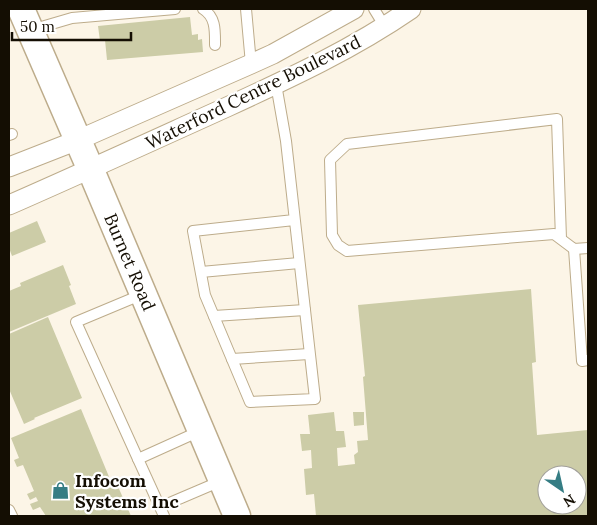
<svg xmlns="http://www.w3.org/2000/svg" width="597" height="525" font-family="Lora,serif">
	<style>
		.building { fill: #cccca7; fill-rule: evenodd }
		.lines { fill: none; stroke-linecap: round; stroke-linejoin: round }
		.service-casing { stroke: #bdac8b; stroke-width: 12 }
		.minor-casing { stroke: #bdac8b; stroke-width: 21 }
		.secondary-casing { stroke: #bdac8b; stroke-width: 29 }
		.service { stroke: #fff; stroke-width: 10 }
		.minor { stroke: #fff; stroke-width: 19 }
		.secondary { stroke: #fff; stroke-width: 26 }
		.labels { text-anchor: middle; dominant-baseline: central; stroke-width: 4.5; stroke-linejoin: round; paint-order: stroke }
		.street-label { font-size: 18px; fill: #140e03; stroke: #fff }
		.poi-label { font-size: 18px; font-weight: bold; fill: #140e03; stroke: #fff; text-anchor: start }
	</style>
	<rect width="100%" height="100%" fill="#fcf5e7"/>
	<g class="building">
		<polygon points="190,17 192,35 198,34 198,40 202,39 203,52 107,60 105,40 100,41 98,26"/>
		<polygon points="37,221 46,242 12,256 9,248 9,233"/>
		<polygon points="63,265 71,285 69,286 76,304 9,332 9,291 21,286 20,283"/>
		<path d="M531,289L536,362L532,363L537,435L588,430V516H316L314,494L306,495L304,469L312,468L311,450L302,451L300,434H310L308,415L334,412L336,431H344L346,447L337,448L338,466L355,464L354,455L358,452L357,441L368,440L363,377L365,376L358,305ZM547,475H577V505H547Z"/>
		<polygon points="48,317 82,398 34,418 35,419 24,424 9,389 9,334"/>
		<polygon points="81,409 112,484 116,482 131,516 46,516 40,507 33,510 30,504 38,501 36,497 30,500 27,494 34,491 23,465 17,467 14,460 19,458 11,438"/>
		<polygon points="353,412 364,412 364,425 354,426"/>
	</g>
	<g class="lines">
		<defs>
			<g id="service">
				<path d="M203,9C216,17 215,31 215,45"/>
				<polyline points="246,9 251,64"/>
				<polyline points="374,9 385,27"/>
				<polyline points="31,30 72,18 175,9"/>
				<polyline points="276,84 286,141 315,399 250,402 205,295 193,231 294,220"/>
				<polyline points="9,135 12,134"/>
				<polyline points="561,239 557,119 347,144 330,160 332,235 338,245 347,251 554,234 574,249 588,248"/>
				<polyline points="574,249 582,361 588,360"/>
				<polyline points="201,272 299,263"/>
				<polyline points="143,294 76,322 138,459 200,431"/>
				<polyline points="214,316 305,310"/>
				<polyline points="232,359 309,354"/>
				<polyline points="138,459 164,516"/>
				<polyline points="160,507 221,481"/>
				<polyline points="9,510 12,516"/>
			</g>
			<g id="minor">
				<polyline points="9,167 78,140 251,64 273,54 354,9"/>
				<path d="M9,205C82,173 154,140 227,107C290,78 353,49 411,9"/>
			</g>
			<polyline id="secondary" points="21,9 90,168 237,516"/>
		</defs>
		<use href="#service" class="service-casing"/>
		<use href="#minor" class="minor-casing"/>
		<use href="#secondary" class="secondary-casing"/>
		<use href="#service" class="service"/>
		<use href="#minor" class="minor"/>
		<use href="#secondary" class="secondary"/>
	</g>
	<defs>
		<symbol id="shop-bare" viewBox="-9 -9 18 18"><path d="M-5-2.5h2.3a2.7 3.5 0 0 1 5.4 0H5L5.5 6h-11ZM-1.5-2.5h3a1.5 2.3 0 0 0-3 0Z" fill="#357d84" stroke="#fff" stroke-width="2.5" paint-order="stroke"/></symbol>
	</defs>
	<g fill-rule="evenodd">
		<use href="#shop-bare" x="48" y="478" width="25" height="25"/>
	</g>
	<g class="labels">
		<g class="street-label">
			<text transform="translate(253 92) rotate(-26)">Waterford Centre Boulevard</text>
			<text transform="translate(130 262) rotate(67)">Burnet Road</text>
		</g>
		<g class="poi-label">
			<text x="75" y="480">Infocom<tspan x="75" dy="21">Systems Inc</tspan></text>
		</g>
	</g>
	<rect width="597" height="525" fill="none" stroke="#140e03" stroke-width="20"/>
	<g transform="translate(562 490) rotate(146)"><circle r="24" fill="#ffffff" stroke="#a19f9a"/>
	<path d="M0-4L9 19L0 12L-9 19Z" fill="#357d84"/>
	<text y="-8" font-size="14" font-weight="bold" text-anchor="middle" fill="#140e03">N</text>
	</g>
	<path d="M12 32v8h119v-8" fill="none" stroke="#140e03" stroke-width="2.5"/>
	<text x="20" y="32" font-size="15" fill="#140e03" stroke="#ffffff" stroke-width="4" paint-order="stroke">50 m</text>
</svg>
